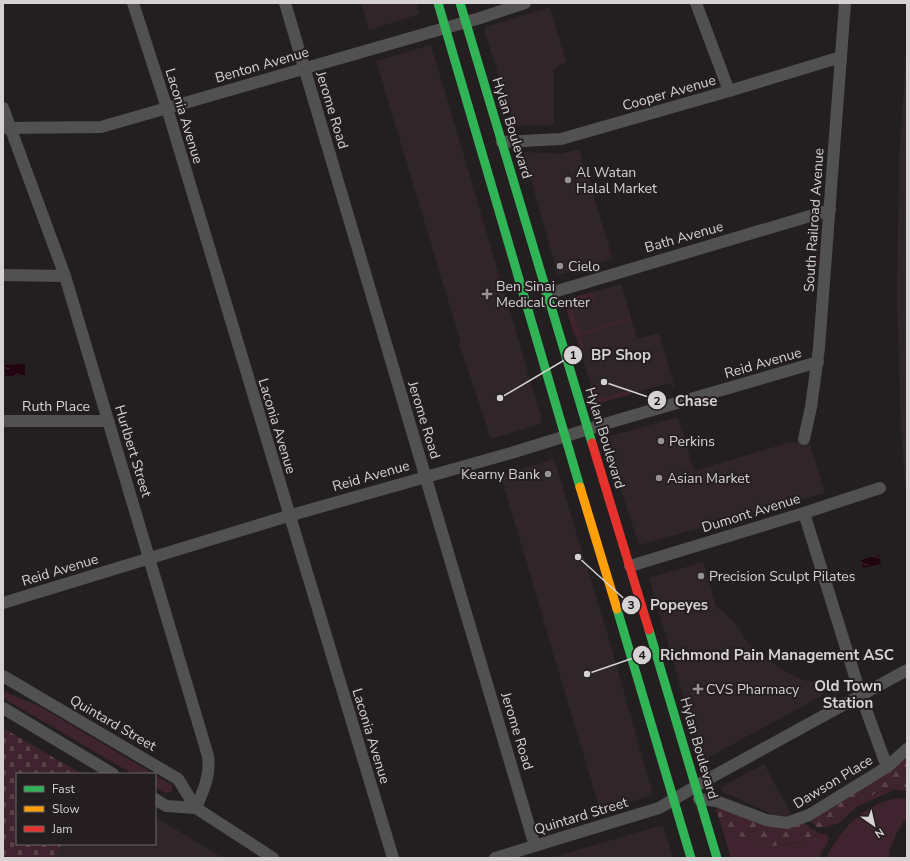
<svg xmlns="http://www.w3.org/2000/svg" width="910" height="861" font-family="'Nunito Sans',sans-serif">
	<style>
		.built { fill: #302629 }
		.green { fill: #3f232e }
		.forest { fill: url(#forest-firs) }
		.cemetery { fill: url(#cemetery-stones) }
		.water { fill: url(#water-ripples) }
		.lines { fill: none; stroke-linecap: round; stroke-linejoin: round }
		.street { stroke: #525151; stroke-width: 12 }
		.fast { stroke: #30b455; stroke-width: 9 }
		.slow { stroke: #ff9f0a; stroke-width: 9 }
		.jam { stroke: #e5322d; stroke-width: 9 }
		.poi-dot { fill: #979395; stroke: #241e20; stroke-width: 1.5 }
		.labels { text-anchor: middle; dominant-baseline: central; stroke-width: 4; stroke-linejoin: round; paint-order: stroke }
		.street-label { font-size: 14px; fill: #d6d2d3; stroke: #241e20 }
		.poi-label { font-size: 14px; fill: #d6d2d3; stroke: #241e20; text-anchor: start }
		.neighbourhood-label { font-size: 15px; font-weight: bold; fill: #d6d2d3; stroke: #241e20 }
		.leader { fill: none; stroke: #d6d2d3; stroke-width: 1.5 }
		.callout-dot { fill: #d6d2d3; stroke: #241e20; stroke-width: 1.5 }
		.mark-label { font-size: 12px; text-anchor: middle; font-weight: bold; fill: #111 }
		.callout-label { font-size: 15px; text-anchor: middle; font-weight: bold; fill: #d6d2d3; stroke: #241e20; stroke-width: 4; stroke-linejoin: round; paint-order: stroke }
	</style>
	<defs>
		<pattern id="forest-firs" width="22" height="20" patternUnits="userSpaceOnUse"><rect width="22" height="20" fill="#3f232e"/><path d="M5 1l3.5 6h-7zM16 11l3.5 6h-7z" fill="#5a424b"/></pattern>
		<pattern id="cemetery-stones" width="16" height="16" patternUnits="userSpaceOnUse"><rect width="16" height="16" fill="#3f232e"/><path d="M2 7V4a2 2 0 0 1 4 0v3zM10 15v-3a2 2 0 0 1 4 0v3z" fill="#5a424b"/></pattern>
		<pattern id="water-ripples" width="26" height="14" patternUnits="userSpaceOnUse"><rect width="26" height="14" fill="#220310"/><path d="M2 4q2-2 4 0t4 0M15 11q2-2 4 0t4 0" fill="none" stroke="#412732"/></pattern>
	</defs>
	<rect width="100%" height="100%" fill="#231f21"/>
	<g class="built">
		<polygon points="361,3 416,3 420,14 369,30"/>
		<polygon points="550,7 566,61 554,69 554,125 514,126 484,28"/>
		<polygon points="907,41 907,503 901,431 897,299 899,160"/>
		<polygon points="431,45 542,420 540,424 491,439 459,344 461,343 376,61"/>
		<polygon points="579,149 613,259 558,275 523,152 561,154"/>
		<polygon points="621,284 637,339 659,333 675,389 669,383 597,404 564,300"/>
		<polygon points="678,417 694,471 787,443 809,441 825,493 639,545 604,438"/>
		<polygon points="554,459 611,646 653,795 600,811 501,476"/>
		<polygon points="703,562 717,609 719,608 740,629 742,635 758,654 790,674 800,679 821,683 823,695 702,761 649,578"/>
		<polygon points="764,764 792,816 776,816 723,792 721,787"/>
		<polygon points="155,817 223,858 54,858 62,844 155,844"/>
		<polygon points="663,825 673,858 550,858"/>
	</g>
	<g class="green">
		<polygon points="592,292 595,301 572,308 580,333 630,318 631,320 580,336 585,352 583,355 577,334 574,335 564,300"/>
		<polygon points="596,385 600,399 629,390 630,394 597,404 592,386"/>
		<polygon points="3,691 41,707 154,774 133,774 3,698"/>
		<polygon points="155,775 172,785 172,792 165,793 155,787"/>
		<polygon points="888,788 894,790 858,806 839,823 827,827 835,816 844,810"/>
		<path d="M901,798L907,799V816L897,832L890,849L889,858H826C841,829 866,801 901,798Z"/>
		<polygon points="721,825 739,836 754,840 770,847 801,842 815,836 818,833 827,835 829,839 819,858 731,858"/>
	</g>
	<g class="forest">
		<polygon points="907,757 907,789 903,791 888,788 878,792 835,816 827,827 817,827 808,819"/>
		<polygon points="720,806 802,822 818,833 808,840 770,847 754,840 739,836 721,825 716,810"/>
	</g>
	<polygon class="cemetery" points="3,728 82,774 17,774 17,844 62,844 54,858 3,858"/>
	<g class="water">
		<polygon points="25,364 25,375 5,376 5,365"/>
		<polygon points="879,555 881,564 863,568 861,560"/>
	</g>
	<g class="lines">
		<g class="street">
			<polyline points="133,3 167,108 393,858"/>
			<polyline points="285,3 535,846"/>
			<polyline points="696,3 729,91"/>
			<path d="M3,108L65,276L208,756C211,775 203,791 196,808"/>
			<polyline points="4,128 101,127 480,18 525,3"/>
			<polyline points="502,142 561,139 729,91 841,57"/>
			<polyline points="3,275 65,276"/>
			<polyline points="547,294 830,210"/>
			<polyline points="3,421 108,421"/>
			<polyline points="804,439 811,407 819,348 845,3"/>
			<polyline points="804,513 861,696 887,767"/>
			<polyline points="630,566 804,513 880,488"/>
			<polyline points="3,603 288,516 511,453 618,420 818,362"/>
			<polyline points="3,676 178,779 196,808 273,858"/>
			<polyline points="3,708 113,774"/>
			<polyline points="155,799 166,806 196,808"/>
			<polyline points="699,799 716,801 766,820 787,823 809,815 887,767 907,749"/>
			<polyline points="495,858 659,808 710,778 907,670"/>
		</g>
		<g class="fast">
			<polyline points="438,3 580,487"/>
			<polyline points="460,3 592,443"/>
			<polyline points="617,609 691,858"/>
			<polyline points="649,630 717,858"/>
		</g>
		<polyline class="slow" points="580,487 617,609"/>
		<polyline class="jam" points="592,443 649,630"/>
	</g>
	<g class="poi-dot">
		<circle cx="568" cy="180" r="4"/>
		<circle cx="560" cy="266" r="4"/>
		<path d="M485 288h4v4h4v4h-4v4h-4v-4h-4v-4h4z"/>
		<circle cx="661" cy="441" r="4"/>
		<circle cx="548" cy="474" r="4"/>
		<circle cx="659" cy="478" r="4"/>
		<circle cx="701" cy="576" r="4"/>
		<path d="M696 683h4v4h4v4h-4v4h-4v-4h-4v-4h4z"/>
	</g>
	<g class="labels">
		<g class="street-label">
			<text transform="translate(262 65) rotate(-16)">Benton Avenue</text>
			<text transform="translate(669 93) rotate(-16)">Cooper Avenue</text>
			<text transform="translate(332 110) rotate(73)">Jerome Road</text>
			<text transform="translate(184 116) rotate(73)">Laconia Avenue</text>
			<text transform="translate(512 128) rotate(73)">Hylan Boulevard</text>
			<text transform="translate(814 220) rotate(-86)">South Railroad Avenue</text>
			<text transform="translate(684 237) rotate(-16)">Bath Avenue</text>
			<text transform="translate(763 363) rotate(-16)">Reid Avenue</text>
			<text x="56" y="406">Ruth Place</text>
			<text transform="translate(424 420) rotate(73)">Jerome Road</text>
			<text transform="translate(277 426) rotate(73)">Laconia Avenue</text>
			<text transform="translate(605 438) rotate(73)">Hylan Boulevard</text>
			<text transform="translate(133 451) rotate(73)">Hurlbert Street</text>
			<text transform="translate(371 476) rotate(-16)">Reid Avenue</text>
			<text transform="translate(751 513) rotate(-17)">Dumont Avenue</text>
			<text transform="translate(60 570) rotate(-17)">Reid Avenue</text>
			<text transform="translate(113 723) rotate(30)">Quintard Street</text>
			<text transform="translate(517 731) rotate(73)">Jerome Road</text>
			<text transform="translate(371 736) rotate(73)">Laconia Avenue</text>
			<text transform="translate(699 748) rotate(74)">Hylan Boulevard</text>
			<text transform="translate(833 782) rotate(-31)">Dawson Place</text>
			<text transform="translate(581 816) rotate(-17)">Quintard Street</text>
		</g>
		<g class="poi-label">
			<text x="576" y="172">Al Watan<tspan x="576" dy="16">Halal Market</tspan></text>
			<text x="568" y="266">Cielo</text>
			<text x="496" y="286">Ben Sinai<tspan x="496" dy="16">Medical Center</tspan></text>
			<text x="669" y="441">Perkins</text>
			<text x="540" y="474" text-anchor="end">Kearny Bank</text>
			<text x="667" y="478">Asian Market</text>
			<text x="709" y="576">Precision Sculpt Pilates</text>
			<text x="706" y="689">CVS Pharmacy</text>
		</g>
		<g class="neighbourhood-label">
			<text x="848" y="686">Old Town<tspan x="848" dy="17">Station</tspan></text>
		</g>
	</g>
	<path class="leader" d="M500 398L573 355M604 382L657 400M578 557L631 605M587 674L642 655"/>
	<g class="callout-dot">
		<circle cx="500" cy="398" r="4"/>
		<circle cx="604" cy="382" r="4"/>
		<circle cx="578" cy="557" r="4"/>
		<circle cx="587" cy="674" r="4"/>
		<circle cx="573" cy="355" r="10"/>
		<circle cx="657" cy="400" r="10"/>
		<circle cx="631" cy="605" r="10"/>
		<circle cx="642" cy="655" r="10"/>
	</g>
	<g class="mark-label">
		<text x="573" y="359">1</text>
		<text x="657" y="405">2</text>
		<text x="631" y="609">3</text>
		<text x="642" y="659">4</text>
	</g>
	<g class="callout-label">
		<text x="621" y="360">BP Shop</text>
		<text x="696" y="406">Chase</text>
		<text x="679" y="610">Popeyes</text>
		<text x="777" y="660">Richmond Pain Management ASC</text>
	</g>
	<rect width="910" height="861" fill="none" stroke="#d6d2d3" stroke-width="8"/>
	<rect x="16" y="773" width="140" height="72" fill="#241e20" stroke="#6b6668"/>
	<rect x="24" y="786" width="20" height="6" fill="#30b455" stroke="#6b6668"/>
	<text x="52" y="793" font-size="12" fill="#d6d2d3">Fast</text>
	<rect x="24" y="806" width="20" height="6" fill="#ff9f0a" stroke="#6b6668"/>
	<text x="52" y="813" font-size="12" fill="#d6d2d3">Slow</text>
	<rect x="24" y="826" width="20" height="6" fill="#e5322d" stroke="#6b6668"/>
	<text x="52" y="833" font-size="12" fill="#d6d2d3">Jam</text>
	<g transform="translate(874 825) rotate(146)" stroke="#241e20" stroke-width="3" paint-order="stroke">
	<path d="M0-3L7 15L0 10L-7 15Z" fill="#d6d2d3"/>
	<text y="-6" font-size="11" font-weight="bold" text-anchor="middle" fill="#d6d2d3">N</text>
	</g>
</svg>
